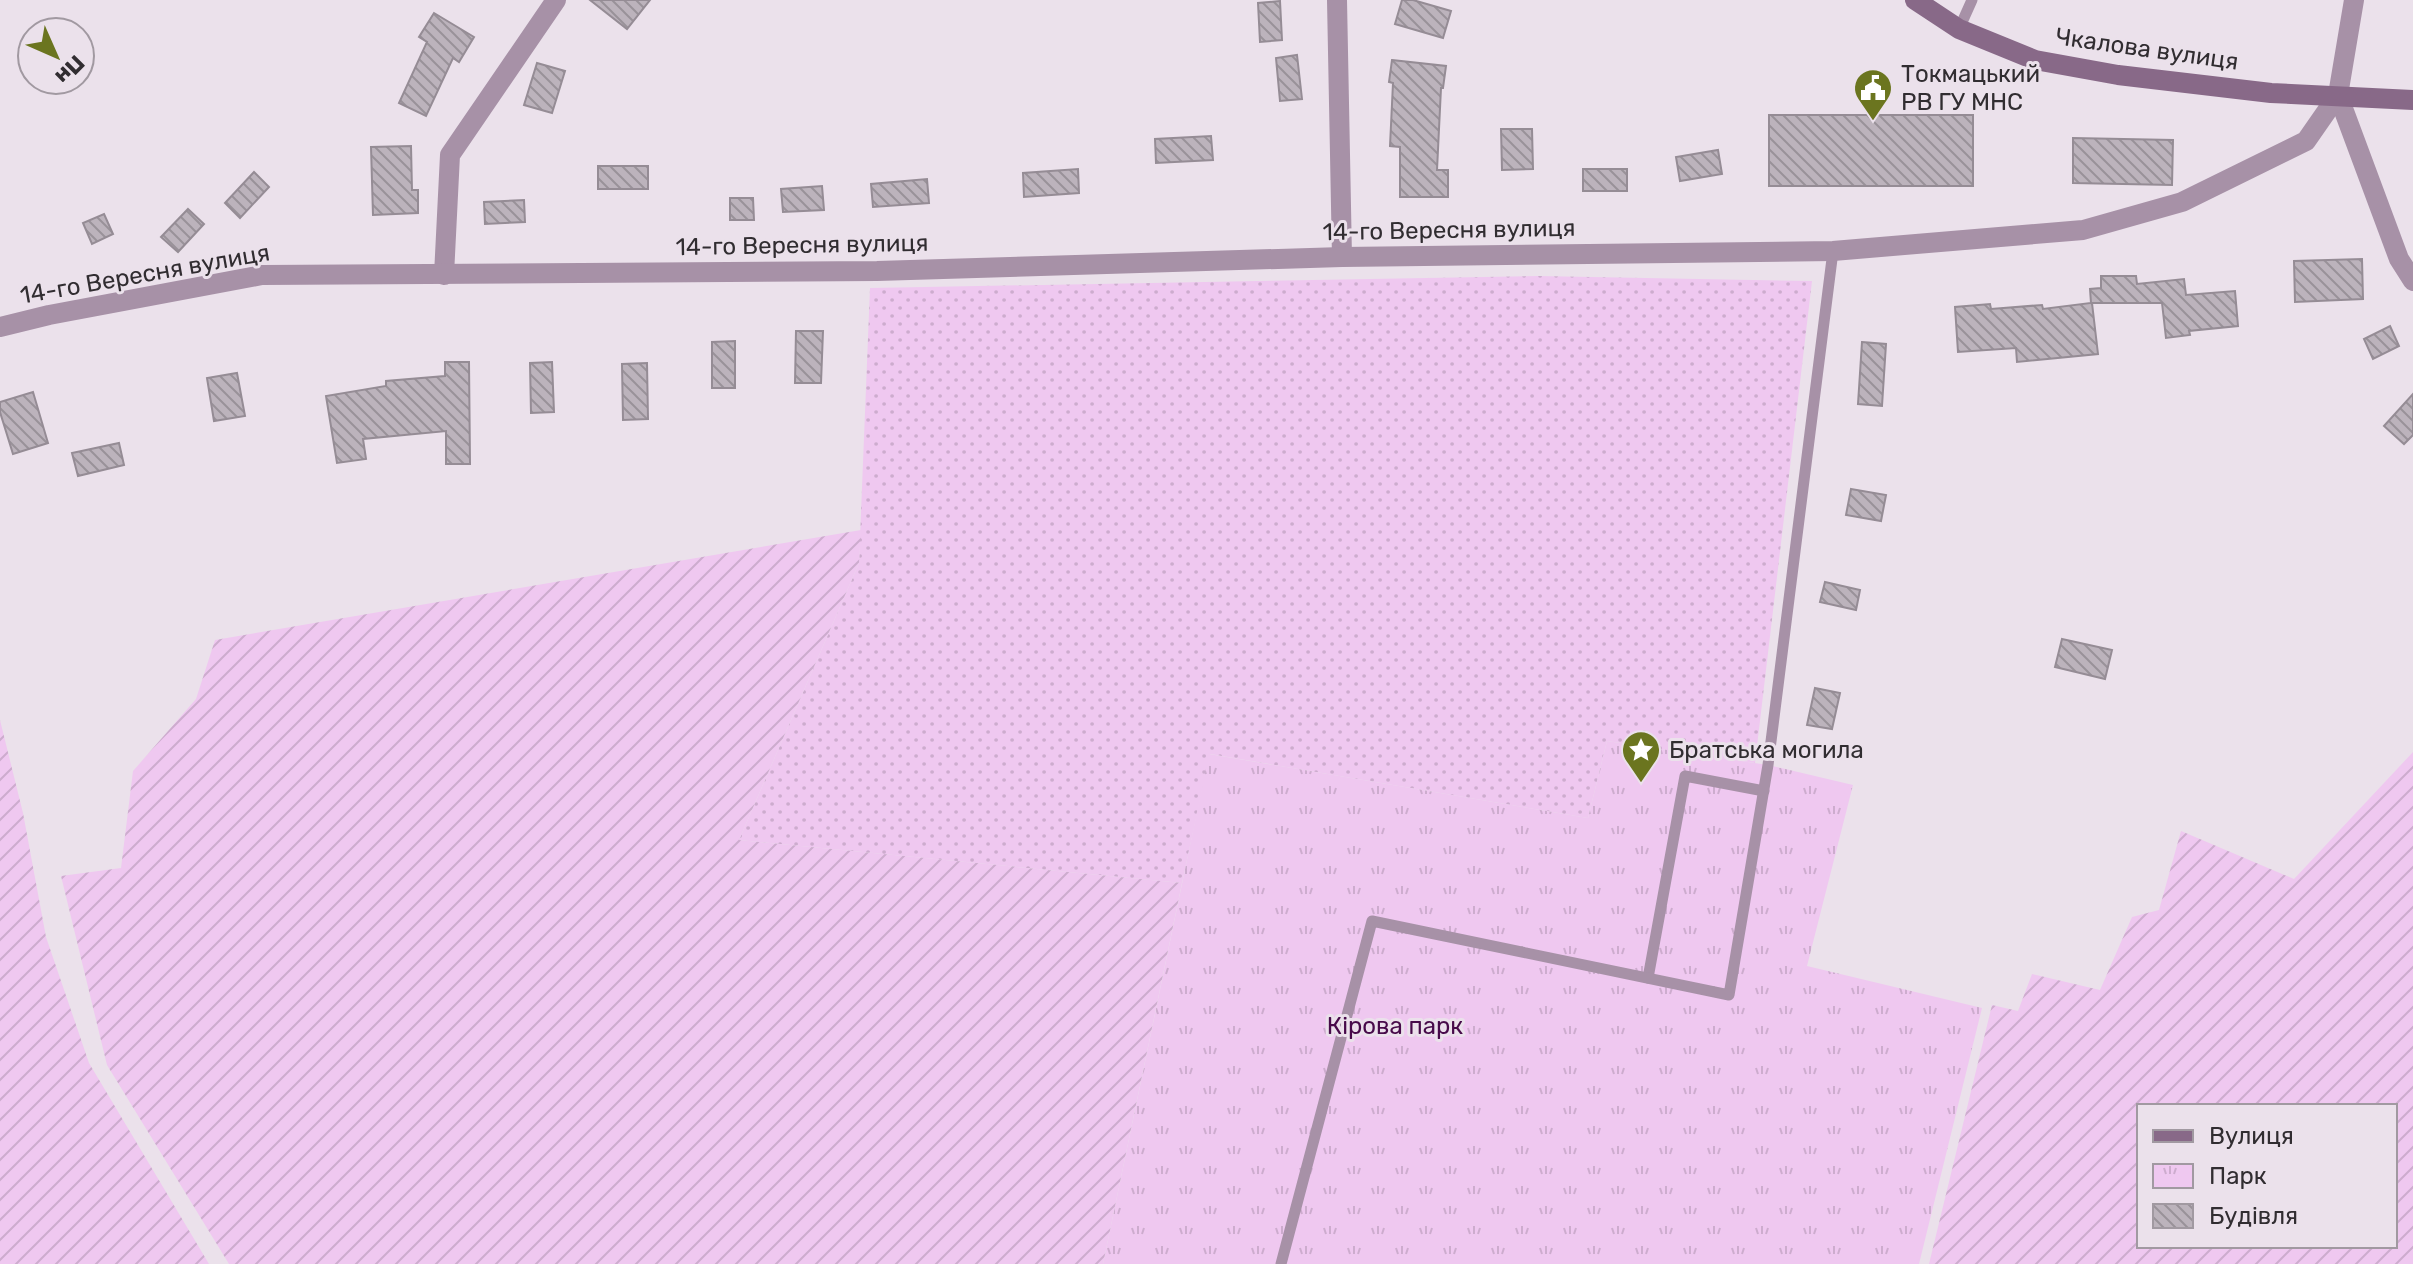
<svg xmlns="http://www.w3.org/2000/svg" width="2413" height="1264" font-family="Rubik,sans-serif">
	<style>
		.grass { fill: url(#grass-dots) }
		.park { fill: url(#park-tufts) }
		.garden { fill: url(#garden-furrows); fill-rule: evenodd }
		.building { fill: url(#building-back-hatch); stroke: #958c95; stroke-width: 2 }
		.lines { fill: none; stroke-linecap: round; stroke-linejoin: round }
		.lane { stroke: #a791a7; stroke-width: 11 }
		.street { stroke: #a791a7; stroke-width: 20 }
		.secondary { stroke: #886988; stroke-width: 20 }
		.labels { text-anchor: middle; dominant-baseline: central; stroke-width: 6; stroke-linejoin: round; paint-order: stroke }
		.street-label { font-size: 24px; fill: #312d31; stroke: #ebe1eb }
		.poi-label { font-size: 24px; fill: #312d31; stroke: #ebe1eb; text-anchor: start }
		.park-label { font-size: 24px; fill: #470a4a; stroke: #ebe1eb }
	</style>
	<defs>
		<pattern id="grass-dots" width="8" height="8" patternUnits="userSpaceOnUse" patternTransform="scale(2)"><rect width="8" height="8" fill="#efc8f0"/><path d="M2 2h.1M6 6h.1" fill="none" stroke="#cdacce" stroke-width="1.8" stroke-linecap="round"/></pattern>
		<pattern id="park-tufts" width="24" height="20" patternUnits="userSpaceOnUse" patternTransform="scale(2)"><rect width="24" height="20" fill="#efc8f0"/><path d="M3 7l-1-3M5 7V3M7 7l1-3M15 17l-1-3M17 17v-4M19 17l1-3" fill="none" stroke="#cdacce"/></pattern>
		<pattern id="garden-furrows" width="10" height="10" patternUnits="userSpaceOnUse" patternTransform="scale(2)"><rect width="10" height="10" fill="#efc8f0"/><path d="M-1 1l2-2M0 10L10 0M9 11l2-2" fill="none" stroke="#cdacce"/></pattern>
		<pattern id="building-back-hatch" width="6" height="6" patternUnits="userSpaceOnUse" patternTransform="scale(2)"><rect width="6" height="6" fill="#bcb3bc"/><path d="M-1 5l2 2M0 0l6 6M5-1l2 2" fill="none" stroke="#999299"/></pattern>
	</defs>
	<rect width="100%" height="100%" fill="#ebe1eb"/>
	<polygon class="grass" points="1538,276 1812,281 1755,763 1607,741 1588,818 1210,754 1182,883 739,840 859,563 870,288"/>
	<polygon class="park" points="1607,741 1768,765 1853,785 1807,966 1982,1008 1919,1264 1103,1264 1209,754 1588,818"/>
	<g class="garden">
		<polygon points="861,530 859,563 739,840 1182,883 1103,1264 229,1264 107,1065 61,876 121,868 133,771 196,699 215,640"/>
		<polygon points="0,720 23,813 46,937 89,1063 209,1264 0,1264"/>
		<path d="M2413,752V1264H1929L1992,1005L2018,1011L2032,974L2100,990L2132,917L2159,910L2181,831L2294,879ZM2395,1106V1246H2139V1106Z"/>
	</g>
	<g class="building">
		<polygon points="590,0 650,0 627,29"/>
		<polygon points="1402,0 1413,0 1451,11 1443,38 1395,24"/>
		<polygon points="1280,1 1282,40 1260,42 1258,3"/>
		<polygon points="434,13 474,37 459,62 453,58 426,116 399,103 427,42 419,37"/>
		<polygon points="1297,55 1302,99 1280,101 1276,58"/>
		<polygon points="1392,60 1446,66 1443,88 1441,88 1437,170 1448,170 1448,197 1400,197 1400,147 1390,146 1393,83 1389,82"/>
		<polygon points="537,63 565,71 552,113 524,105"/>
		<rect x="1769" y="115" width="204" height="71"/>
		<polygon points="1501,129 1532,129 1533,169 1502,170"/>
		<polygon points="1211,136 1213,160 1156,163 1155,139"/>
		<polygon points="2073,138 2173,140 2172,185 2073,183"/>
		<polygon points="411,146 412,190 418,190 418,213 373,215 371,147"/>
		<polygon points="1718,150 1722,174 1680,181 1676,157"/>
		<rect x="598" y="166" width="50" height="23"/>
		<polygon points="1078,169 1079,193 1024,197 1023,173"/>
		<rect x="1583" y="169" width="44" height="22"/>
		<polygon points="254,172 269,187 240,218 225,203"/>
		<polygon points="927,179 929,203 873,207 871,184"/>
		<polygon points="822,186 824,210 783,212 781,189"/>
		<polygon points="730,198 753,198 754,220 730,220"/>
		<polygon points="524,200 525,222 485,224 484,202"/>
		<polygon points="188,209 204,224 178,252 161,237"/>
		<polygon points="104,214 113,234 92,244 83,223"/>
		<polygon points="2362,259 2363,299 2295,302 2294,261"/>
		<polygon points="2101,276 2136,276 2137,284 2184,279 2186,295 2235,291 2238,326 2189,331 2190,335 2166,338 2162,303 2092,303 2098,354 2017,362 2016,348 1958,352 1955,307 1990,304 1991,309 2042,305 2043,309 2091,303 2090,289 2101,288"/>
		<polygon points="2390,326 2399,346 2373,359 2364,339"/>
		<polygon points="796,331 823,331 821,383 795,383"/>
		<polygon points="735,341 735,388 712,388 712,342"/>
		<polygon points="1862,342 1886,344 1882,406 1858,404"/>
		<polygon points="445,362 469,362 470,464 446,464 446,431 363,439 366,459 337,463 326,396 386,386 386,381 445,376"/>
		<polygon points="552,362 554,412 531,413 530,363"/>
		<polygon points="647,363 648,419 623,420 622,364"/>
		<polygon points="237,373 245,416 214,421 207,378"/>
		<polygon points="33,392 48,443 13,454 0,412 0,402"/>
		<polygon points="2413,394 2413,435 2404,444 2384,426"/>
		<polygon points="119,443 124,465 78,476 72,453"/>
		<polygon points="1851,489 1886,495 1881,521 1846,515"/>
		<polygon points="1825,582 1860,590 1856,610 1820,602"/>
		<polygon points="2062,639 2112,650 2105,679 2055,667"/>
		<polygon points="1815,688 1840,693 1832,729 1807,725"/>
	</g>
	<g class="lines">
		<g class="lane">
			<polyline points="1959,29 1972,0"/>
			<polyline points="1648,978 1685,776 1764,791"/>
			<polyline points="1281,1264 1372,921 1729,995 1768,765 1833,251"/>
		</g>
		<g class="street">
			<polyline points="1337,0 1342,257"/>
			<polyline points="2338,95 2399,259 2413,281"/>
			<polyline points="444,275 450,155 556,0"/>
			<polyline points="0,327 49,315 262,275 877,271 1342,257 1833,251 2083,230 2182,202 2306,141 2338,95 2354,0"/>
		</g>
		<polyline class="secondary" points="1915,0 1959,29 2035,60 2118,75 2271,93 2413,100"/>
	</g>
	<defs>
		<symbol id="civic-pin" viewBox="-11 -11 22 30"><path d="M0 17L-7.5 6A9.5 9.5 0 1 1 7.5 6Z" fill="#6b751f" stroke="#ebe1eb"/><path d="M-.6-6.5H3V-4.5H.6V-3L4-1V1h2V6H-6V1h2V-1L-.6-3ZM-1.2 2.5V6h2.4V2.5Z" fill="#fff"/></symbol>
		<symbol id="sight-pin" viewBox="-11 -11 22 30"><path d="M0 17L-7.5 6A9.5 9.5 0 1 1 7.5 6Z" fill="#6b751f" stroke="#ebe1eb"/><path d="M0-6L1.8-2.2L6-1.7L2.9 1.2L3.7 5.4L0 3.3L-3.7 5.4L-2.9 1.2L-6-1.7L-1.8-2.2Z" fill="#fff"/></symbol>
	</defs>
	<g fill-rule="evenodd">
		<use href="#civic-pin" x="1851" y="66" width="44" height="60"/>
		<use href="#sight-pin" x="1619" y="728" width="44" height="60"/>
	</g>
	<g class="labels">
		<g class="street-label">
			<text transform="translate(2147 49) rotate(8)">Чкалова вулиця</text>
			<text transform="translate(1449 230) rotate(-1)">14-го Вересня вулиця</text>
			<text transform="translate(802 245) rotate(-1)">14-го Вересня вулиця</text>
			<text transform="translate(145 274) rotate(-10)">14-го Вересня вулиця</text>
		</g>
		<g class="poi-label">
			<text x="1901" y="74">Токмацький<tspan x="1901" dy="28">РВ ГУ МНС</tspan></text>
			<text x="1669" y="750">Братська могила</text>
		</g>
		<g class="park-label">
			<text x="1395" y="1026">Кірова парк</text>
		</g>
	</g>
	<rect x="2137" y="1104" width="260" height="144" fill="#ebe1eb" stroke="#a199a1" stroke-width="2"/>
	<rect x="2153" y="1130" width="40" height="12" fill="#886988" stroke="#a199a1" stroke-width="2"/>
	<text x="2209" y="1144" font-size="24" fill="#312d31">Вулиця</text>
	<rect x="2153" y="1164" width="40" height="24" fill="url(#park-tufts)" stroke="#a199a1" stroke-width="2"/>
	<text x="2209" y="1184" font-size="24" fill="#312d31">Парк</text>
	<rect x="2153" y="1204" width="40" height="24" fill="url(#building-back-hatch)" stroke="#a199a1" stroke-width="2"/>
	<text x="2209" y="1224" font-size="24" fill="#312d31">Будівля</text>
	<g transform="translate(56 56) rotate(135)"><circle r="38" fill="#ebe1eb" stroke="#a199a1" stroke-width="2"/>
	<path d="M0-6L14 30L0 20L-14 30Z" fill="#6b751f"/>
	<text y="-12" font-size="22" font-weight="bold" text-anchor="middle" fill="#312d31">Пн</text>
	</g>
</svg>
